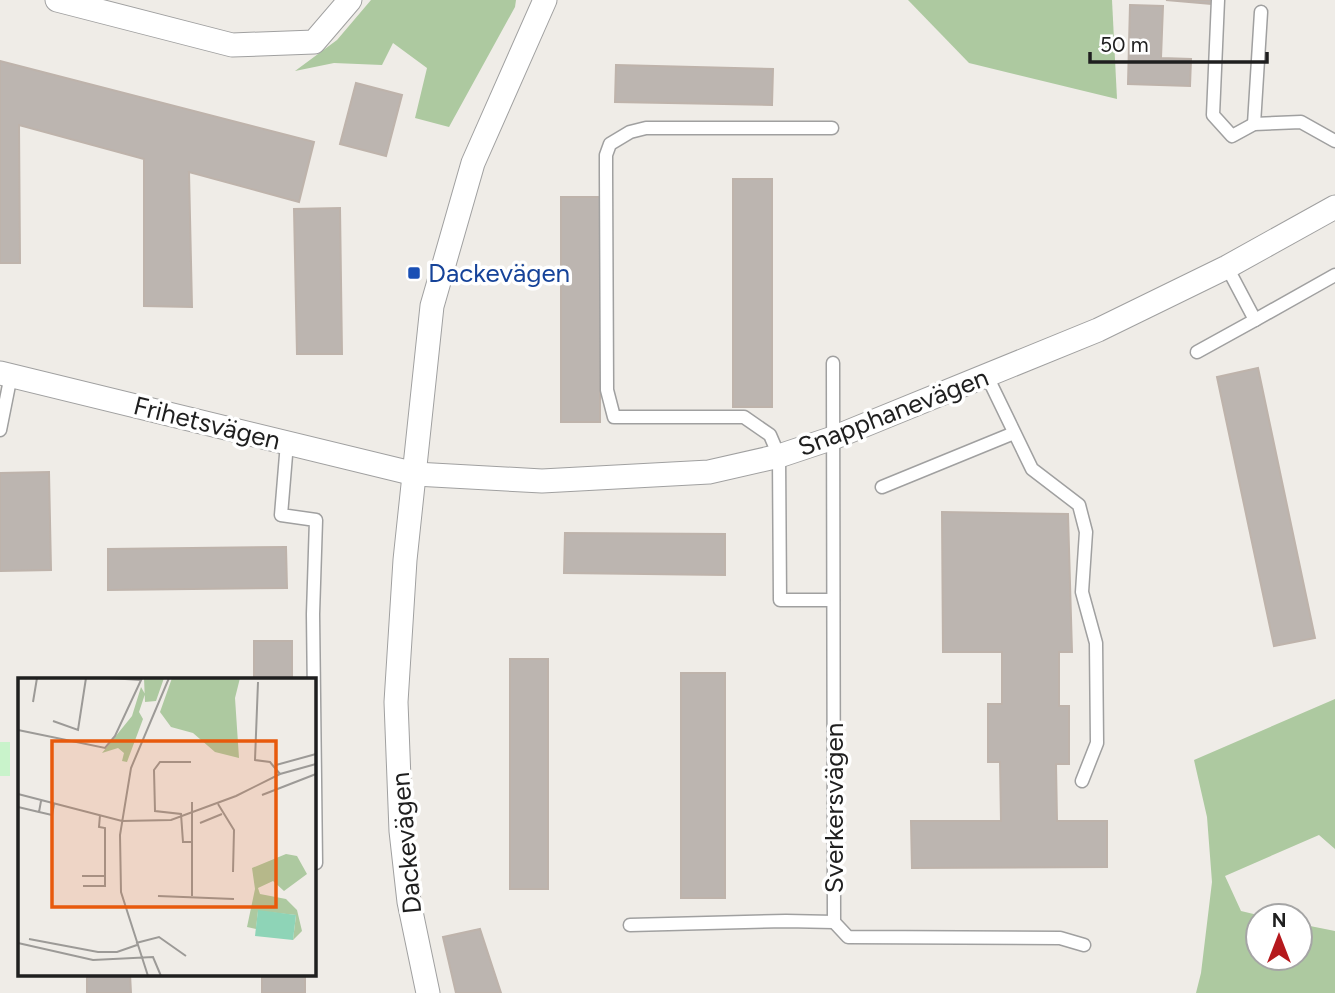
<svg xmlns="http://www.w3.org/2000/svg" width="1335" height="993" font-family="Figtree,sans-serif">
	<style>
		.forest { fill: #adc9a0 }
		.park { fill: #c9f3cb }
		.building { fill: #bcb5b0; stroke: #beb3ab; stroke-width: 2 }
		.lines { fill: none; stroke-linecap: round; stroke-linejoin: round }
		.service-casing { stroke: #a0a0a0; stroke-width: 15 }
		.minor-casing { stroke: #a0a0a0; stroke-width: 25 }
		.service { stroke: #fff; stroke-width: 12 }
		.minor { stroke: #fff; stroke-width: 23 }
		.transit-dot { fill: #1a4fb4; stroke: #fff; stroke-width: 2.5 }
		.labels { text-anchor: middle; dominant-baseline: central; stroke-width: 7; stroke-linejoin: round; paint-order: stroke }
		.transit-label { font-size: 26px; fill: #164399; stroke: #fff; text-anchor: start }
		.street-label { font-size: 26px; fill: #1f1f1f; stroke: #fff }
		.inset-road { fill: none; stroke: #9c9a97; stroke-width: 2 }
		.view { fill: #e8590c; fill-opacity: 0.15; stroke: #e8590c; stroke-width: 3.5 }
		.inset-edge { fill: none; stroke: #1f1f1f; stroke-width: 3.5 }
	</style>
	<rect width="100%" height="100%" fill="#efece7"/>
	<g class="forest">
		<polygon points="371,0 516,0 515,7 449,127 415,118 427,68 393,43 382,65 334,63 295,71 337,40"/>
		<polygon points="908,0 1112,0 1117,99 969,63"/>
		<polygon points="1335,699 1335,849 1319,835 1225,876 1241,911 1262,916 1258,916 1258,958 1300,958 1300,924 1335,931 1335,993 1196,993 1201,973 1212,882 1207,817 1194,760"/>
	</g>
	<rect class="park" x="0" y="742" width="10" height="34"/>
	<g class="building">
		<polygon points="1166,0 1212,0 1211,4"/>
		<polygon points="1130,5 1163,6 1161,58 1191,59 1190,86 1128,84"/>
		<polygon points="0,61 314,142 299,202 189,172 192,307 144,306 144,159 19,125 20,263 0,263"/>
		<polygon points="616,65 773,69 772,105 615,102"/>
		<polygon points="356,83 402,95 386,156 340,144"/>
		<rect x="733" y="179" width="39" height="228"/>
		<rect x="561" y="197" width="39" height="225"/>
		<polygon points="340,208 342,354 297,354 294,209"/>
		<polygon points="1258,368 1315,638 1274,646 1217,377"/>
		<polygon points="49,472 51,570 0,571 0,473"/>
		<polygon points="942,512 1068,514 1072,652 1059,652 1059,706 1069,706 1069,764 1056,764 1057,821 1107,821 1107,867 912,868 911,821 1001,821 1000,762 988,762 988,704 1002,704 1002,652 943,652"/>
		<polygon points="565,533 725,534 725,575 564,573"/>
		<polygon points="286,547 287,588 108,590 108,549"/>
		<rect x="254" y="641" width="38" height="39"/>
		<rect x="510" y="659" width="38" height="230"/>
		<rect x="681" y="673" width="44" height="225"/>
		<polygon points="480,929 501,993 456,993 443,937"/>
		<polygon points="87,974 130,974 131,993 87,993"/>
		<rect x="262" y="974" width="43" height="19"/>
	</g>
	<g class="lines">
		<defs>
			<g id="service">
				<polyline points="1218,0 1213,115 1232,136 1254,124 1301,122 1335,141"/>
				<polyline points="1254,124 1261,12"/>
				<polyline points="832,128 646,128 630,132 610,144 606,155 606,173 607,390 614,417 744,417 770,435 779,456 780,600 833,600"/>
				<polyline points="1255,320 1335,275"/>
				<polyline points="1197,352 1255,320 1227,267"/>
				<polyline points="833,363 834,922 848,937 1060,938 1084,945"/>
				<polyline points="987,376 1032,469 1079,505 1086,532 1082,592 1096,643 1097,743 1082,781"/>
				<polyline points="0,430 11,375"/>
				<polyline points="287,443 281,515 316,520 313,614 316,863 313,863"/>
				<polyline points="882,487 1014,433"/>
				<polyline points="630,925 786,921 834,922"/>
			</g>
			<g id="minor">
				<polyline points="57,0 232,45 314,42 350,0"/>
				<polyline points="0,373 415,474 542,481 709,472 779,456 833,438 1098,330 1227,267 1335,207"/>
				<polyline points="428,993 409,902 401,831 396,702 405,560 432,306 473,163 545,0"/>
			</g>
		</defs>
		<use href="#service" class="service-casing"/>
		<use href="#minor" class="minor-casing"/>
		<use href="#service" class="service"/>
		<use href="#minor" class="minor"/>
	</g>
	<rect class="transit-dot" x="407" y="266" width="14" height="14" rx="3.5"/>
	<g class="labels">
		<g class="transit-label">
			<text x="428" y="273">Dackevägen</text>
		</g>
		<g class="street-label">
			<text transform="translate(893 412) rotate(-21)">Snapphanevägen</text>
			<text transform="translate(207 423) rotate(14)">Frihetsvägen</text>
			<text transform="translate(834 808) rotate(-90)">Sverkersvägen</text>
			<text transform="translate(406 843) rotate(-95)">Dackevägen</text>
		</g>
	</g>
	<g transform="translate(18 678)">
		<rect width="298" height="298" fill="#efece7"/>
		<path d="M126,0H146L138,23L127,24ZM154,0H222L217,20L221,80L197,74L175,55L153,49L142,34ZM123,9L127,16L121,34L125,41L109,84L104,83L106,75L100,70L84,75L114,38ZM268,176L279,178L289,196L266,213L255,203L240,210L242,216L268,221L279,232L284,253L275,262L278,237L240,233L238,251L229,249L237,211L234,190Z" fill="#adc9a0"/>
		<path d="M240,232L278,237L275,262L237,258Z" fill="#8ed4b7"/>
		<path class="inset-road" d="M91,0L123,2M240,4L237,82L252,84L262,96M15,24L19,0M35,43L60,52L68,0M0,52L87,70L97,58L124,0M173,84H142L136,92L137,133L163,136L165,164H174M258,87L298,76M0,116L104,143L153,142L218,118L262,96L298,86M244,117L298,96M23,123L21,134L34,137L36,126M174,124V218M200,126L216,152L215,194M0,129L21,134M182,145L204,136M64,198H87M65,208H87V150L81,149L82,137M140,218L216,221M11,261L80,274H99L119,267M0,265L75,282L135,279L143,298M118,265L141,259L168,278M130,298L103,214L102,157L113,90L151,0"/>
		<path class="view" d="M34,63H258V229H34Z"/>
		<rect width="298" height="298" class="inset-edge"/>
	</g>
	<g transform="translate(1279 937)"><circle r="33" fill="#ffffff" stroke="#a5a5a5" stroke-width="2"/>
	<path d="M0-5L12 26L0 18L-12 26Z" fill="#b5191d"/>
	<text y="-10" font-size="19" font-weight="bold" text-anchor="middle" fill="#1f1f1f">N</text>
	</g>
	<path d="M1090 52v10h177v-10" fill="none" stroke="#1f1f1f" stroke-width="3.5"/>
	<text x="1100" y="52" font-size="21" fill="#1f1f1f" stroke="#ffffff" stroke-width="5" paint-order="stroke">50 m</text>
</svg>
